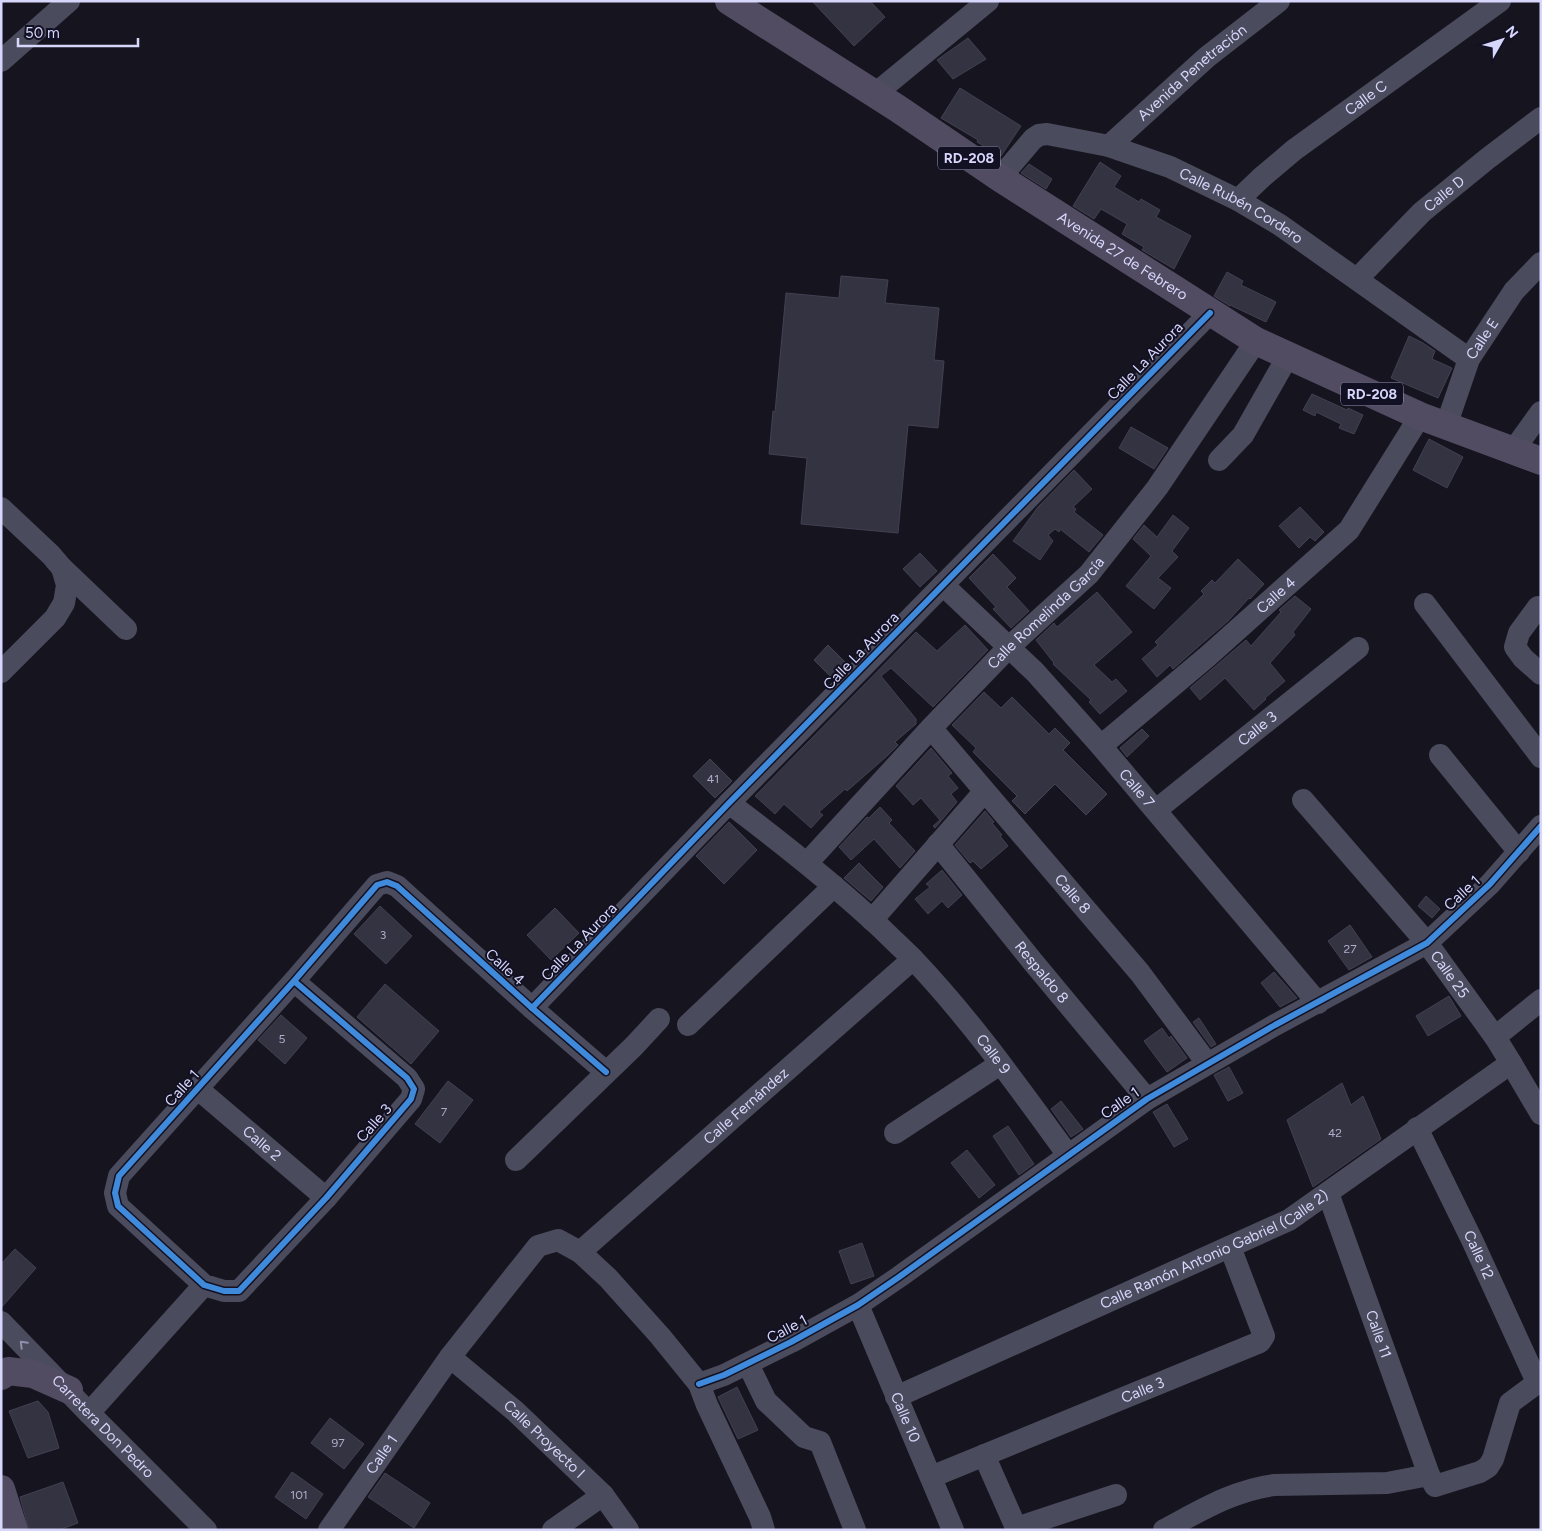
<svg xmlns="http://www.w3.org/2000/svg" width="1542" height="1531" font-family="Figtree,sans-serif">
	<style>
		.building { fill: #343341; stroke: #424052 }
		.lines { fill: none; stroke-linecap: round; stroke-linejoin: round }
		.minor { stroke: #4b4b5e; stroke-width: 22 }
		.major { stroke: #524c63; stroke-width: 28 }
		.cycleway-casing { stroke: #121123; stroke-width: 9 }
		.cycleway { stroke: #408adc; stroke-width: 6 }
		.oneway { stroke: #9190ac }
		.labels { text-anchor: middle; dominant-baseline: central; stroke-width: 4; stroke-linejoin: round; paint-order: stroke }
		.number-label { font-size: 12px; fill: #aeadcc }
		.shield { fill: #121123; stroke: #9c9bba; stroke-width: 1 }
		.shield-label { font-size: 14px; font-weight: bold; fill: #d7d6fb }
		.street-label { font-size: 15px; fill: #d7d6fb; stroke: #121123 }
	</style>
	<rect width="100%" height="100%" fill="#16151f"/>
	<g class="building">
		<polygon points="812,1 870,1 885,17 854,46"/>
		<polygon points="968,38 986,59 953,79 937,60"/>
		<polygon points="960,88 1021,126 1001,156 977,142 978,140 941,118"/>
		<polygon points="1100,162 1121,176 1114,187 1139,202 1141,199 1160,210 1156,217 1191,236 1174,269 1142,250 1144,247 1122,234 1127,224 1101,209 1094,219 1073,206"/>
		<polygon points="1029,164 1052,179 1046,189 1021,173"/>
		<polygon points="1227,272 1243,281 1241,285 1276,302 1266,322 1230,305 1230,306 1214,296"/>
		<polygon points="841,276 888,280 885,303 939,308 934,360 944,361 938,428 908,425 898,533 801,524 807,458 769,454 773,411 775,412 786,293 839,298"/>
		<polygon points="1409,336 1423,343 1435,351 1432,359 1452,368 1438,398 1391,378"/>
		<polygon points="1312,394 1347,410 1348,408 1363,415 1354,434 1339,428 1341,424 1316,412 1315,416 1303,410"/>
		<polygon points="1131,427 1168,448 1154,469 1119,448"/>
		<polygon points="1429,439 1463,457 1447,488 1413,470"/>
		<polygon points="1074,470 1092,489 1073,507 1076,509 1074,512 1103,535 1089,552 1060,529 1059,532 1055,529 1048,535 1053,541 1040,560 1013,541 1038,507"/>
		<polygon points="1300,507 1324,532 1315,541 1310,537 1299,548 1279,526"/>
		<polygon points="1173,515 1189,528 1172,551 1178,557 1158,578 1171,588 1154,609 1126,586 1151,556 1133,539 1144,525 1157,537"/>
		<polygon points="920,553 937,571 920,587 903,569"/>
		<polygon points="993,554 1016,578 1007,587 1029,611 1011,628 993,609 996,607 969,578"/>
		<polygon points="1238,559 1264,584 1250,599 1249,598 1228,621 1199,646 1173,669 1170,665 1157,677 1142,659 1158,645 1155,642 1204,594 1201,591 1212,580 1215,583"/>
		<polygon points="1097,592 1132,632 1094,665 1112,682 1116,679 1127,691 1100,714 1089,702 1091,700 1053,664 1054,663 1036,640 1054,623 1057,627"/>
		<polygon points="1295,596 1311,609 1293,632 1295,635 1270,663 1285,681 1265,698 1266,699 1254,710 1225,678 1200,700 1190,688 1246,640 1251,646 1281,612 1279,610"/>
		<polygon points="965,625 988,650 933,707 891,668 881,676 916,719 916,724 895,742 898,745 886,757 847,791 845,789 819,812 823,815 811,828 784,804 775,814 755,796 916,632 937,651"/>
		<polygon points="828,645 847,664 833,679 814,660"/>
		<polygon points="984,692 1001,708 1012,697 1049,734 1055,728 1070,743 1063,750 1107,794 1086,815 1055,784 1025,814 1012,801 1017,796 973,752 976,748 952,725"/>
		<polygon points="1142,729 1149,736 1127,757 1120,748"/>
		<polygon points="931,748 952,773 948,776 958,788 951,794 957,802 935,828 933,826 940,820 921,798 913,805 896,786"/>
		<polygon points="710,759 732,781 715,798 693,776"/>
		<polygon points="880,807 892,820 889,823 915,851 900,868 874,839 851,860 839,847 867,817 869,818"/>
		<polygon points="985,811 994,822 992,823 1002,835 1000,836 1008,846 981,869 973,861 970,863 955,845"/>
		<polygon points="729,822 757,850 724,884 696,856"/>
		<polygon points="859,863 883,887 871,901 844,878"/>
		<polygon points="942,870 962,895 948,908 942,901 928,914 915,899 930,887 926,884"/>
		<polygon points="1426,896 1440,909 1432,918 1418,906"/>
		<polygon points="380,906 412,936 386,964 354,934"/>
		<polygon points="555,908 579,933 551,960 527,935"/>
		<polygon points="1350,925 1372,957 1349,970 1328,941"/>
		<polygon points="1274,972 1297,998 1280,1007 1261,983"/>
		<polygon points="385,984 439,1031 411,1064 357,1017"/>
		<polygon points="1449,996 1461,1016 1428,1036 1416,1016"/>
		<polygon points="281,1015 307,1038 285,1064 258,1040"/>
		<polygon points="1199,1018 1216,1044 1211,1047 1193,1022"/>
		<polygon points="1162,1028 1169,1038 1171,1036 1187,1058 1167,1072 1144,1041"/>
		<polygon points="1229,1067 1243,1093 1228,1101 1214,1075"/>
		<polygon points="448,1081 473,1100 440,1143 415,1124"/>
		<polygon points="1342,1083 1351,1105 1363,1096 1381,1139 1313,1187 1287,1120"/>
		<polygon points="1061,1101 1083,1129 1071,1137 1051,1109"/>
		<polygon points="1167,1104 1188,1139 1174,1147 1153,1112"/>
		<polygon points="1008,1126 1034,1164 1019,1175 993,1136"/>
		<polygon points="967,1150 995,1185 979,1198 951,1163"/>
		<polygon points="862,1243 874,1276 851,1284 839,1251"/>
		<polygon points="15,1249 36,1268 1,1308 1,1264"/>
		<polygon points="737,1387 758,1430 738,1439 718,1397"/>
		<polygon points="38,1401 48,1412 59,1448 28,1458 9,1411"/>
		<polygon points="330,1418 364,1444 344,1469 311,1443"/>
		<polygon points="292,1472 323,1494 306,1519 275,1497"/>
		<polygon points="385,1473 430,1503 414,1528 368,1497"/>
		<polygon points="63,1482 78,1523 59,1530 29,1530 20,1497"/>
	</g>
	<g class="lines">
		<g class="minor">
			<polyline points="1,61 69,1"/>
			<polyline points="875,94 988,1"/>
			<path id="s1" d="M1109,146L1207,57L1279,1"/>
			<path id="s2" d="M1000,178L1033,139L1039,135L1047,134L1109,146L1170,167L1238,200L1280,225L1469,359"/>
			<path id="s3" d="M1238,200L1261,178L1294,150L1500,1"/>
			<path id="s4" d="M1357,279L1422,212L1487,159L1541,118"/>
			<path id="s5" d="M1446,426L1469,359L1514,291L1541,263"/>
			<polyline points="1513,451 1541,412"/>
			<polyline points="1219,460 1243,435 1288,356"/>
			<polyline points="1,508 51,555 62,568 67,585 64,603 55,618 1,672"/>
			<polyline points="62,568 126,629"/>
			<path id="s6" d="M943,585L1035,672L1101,746L1318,1003"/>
			<polyline points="1425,604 1541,757"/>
			<polyline points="1538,607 1519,633 1515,647 1523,658 1541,674"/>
			<path id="s7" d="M931,728L1140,973L1207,1063"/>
			<path id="s8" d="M1101,746L1208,656L1349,530L1420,416"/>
			<polyline points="1440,755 1519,852"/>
			<path id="s9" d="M1303,800L1427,943L1495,1037L1511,1063L1541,1114"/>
			<path id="s10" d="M729,803C782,843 833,883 881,928C892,939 903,949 914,960C971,1020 1019,1088 1068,1155"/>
			<path id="s11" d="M1156,810L1358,648"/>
			<path id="s12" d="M938,844L1033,962L1147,1099"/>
			<path id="s13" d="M807,863L931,728L1008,648L1089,574L1157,488L1256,341"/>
			<polyline points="872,920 984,792"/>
			<polyline points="294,981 407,1078 414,1089 411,1099 326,1198 239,1291 224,1291 204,1285 118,1206 115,1193 119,1176 294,981 377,885 387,882 397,886 532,1008 606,1072"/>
			<polyline points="532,1008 729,803 1210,313"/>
			<polyline points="688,1025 834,886"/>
			<polyline points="1495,1037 1541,1000"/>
			<path id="s14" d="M198,1089L326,1198"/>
			<path id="s15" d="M1417,1128L1472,1240L1537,1382"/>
			<polyline points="895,1133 1000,1064"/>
			<polyline points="516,1160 634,1046 659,1019"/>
			<path id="s16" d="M1328,1193L1429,1475L1435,1486L1480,1472L1488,1467L1493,1459L1510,1403L1541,1380"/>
			<path id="s17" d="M580,1252L913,959"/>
			<path id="s18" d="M858,1305L953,1530"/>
			<path id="s19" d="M1,1322L89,1413L206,1530"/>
			<path id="s20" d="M450,1357L515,1411L603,1495L628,1530"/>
			<polyline points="748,1364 766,1401 804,1437 820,1442 855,1530"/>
			<polyline points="699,1384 724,1375 791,1342 858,1305 899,1277 1147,1099 1275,1025 1427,943 1490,884 1541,826"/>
			<path id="s21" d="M896,1397L1289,1220L1511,1063"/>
			<polyline points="89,1413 204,1285"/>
			<polyline points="984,1455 1014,1523 1019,1527 1116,1495"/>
			<path id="s22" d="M931,1477L1260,1342L1264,1336L1230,1247"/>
			<path id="s23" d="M329,1530L450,1357L538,1246L558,1240L580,1252L608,1278L660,1336L699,1384L707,1405L760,1517L764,1530"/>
			<polyline points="553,1530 603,1495"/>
			<path d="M1164,1530C1200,1511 1234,1490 1274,1485L1387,1483L1429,1475"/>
		</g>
		<g class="major">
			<path id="s24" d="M729,1L897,108L1000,178L1256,341L1420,416L1541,461"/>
			<polyline points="1,1376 8,1371 33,1374 69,1390"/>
			<polyline points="1,1489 14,1530"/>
		</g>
		<defs>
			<g id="cycleway">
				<polyline points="294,981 407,1078 414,1089 411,1099 326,1198 239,1291 224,1291 204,1285 118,1206 115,1193 119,1176 294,981 377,885 387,882 397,886 532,1008 606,1072"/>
				<polyline points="532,1008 729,803 1210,313"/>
				<polyline points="699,1384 724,1375 791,1342 858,1305 899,1277 1147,1099 1275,1025 1427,943 1490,884 1541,826"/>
			</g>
		</defs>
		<use href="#cycleway" class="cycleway-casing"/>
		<use href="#cycleway" class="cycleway"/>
	</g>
	<defs><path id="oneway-chevron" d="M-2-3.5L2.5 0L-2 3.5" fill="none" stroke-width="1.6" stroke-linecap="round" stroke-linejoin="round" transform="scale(1.25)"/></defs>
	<use class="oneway" href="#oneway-chevron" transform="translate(23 1344) rotate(-135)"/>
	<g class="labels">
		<g class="number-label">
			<text x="713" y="779">41</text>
			<text x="383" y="935">3</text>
			<text x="1350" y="949">27</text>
			<text x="282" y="1039">5</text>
			<text x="444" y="1112">7</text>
			<text x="1335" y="1133">42</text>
			<text x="338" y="1443">97</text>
			<text x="299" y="1495">101</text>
		</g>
		<g class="shield">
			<rect x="938" y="146.5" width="62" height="23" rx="4"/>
			<rect x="1341" y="382.5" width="62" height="23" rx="4"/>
		</g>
		<g class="shield-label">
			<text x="969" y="158">RD-208</text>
			<text x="1372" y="394">RD-208</text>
		</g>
		<g class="street-label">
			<text stroke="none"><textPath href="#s1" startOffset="111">Avenida Penetración</textPath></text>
			<text stroke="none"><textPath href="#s3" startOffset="164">Calle C</textPath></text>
			<text stroke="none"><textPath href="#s4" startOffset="122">Calle D</textPath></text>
			<text stroke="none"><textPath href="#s2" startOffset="275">Calle Rubén Cordero</textPath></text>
			<text stroke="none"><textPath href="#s24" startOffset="469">Avenida 27 de Febrero</textPath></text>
			<text stroke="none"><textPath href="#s5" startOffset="95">Calle E</textPath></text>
			<text transform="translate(1145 361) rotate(-46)">Calle La Aurora</text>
			<text stroke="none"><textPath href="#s8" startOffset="231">Calle 4</textPath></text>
			<text stroke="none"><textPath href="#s13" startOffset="346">Calle Romelinda García</textPath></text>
			<text transform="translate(861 651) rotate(-46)">Calle La Aurora</text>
			<text stroke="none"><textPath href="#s11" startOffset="130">Calle 3</textPath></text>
			<text stroke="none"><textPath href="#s6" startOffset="281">Calle 7</textPath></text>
			<text transform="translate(1462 893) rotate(-43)">Calle 1</text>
			<text stroke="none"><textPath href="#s7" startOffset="218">Calle 8</textPath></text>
			<text transform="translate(579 942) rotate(-46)">Calle La Aurora</text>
			<text transform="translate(505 967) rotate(42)">Calle 4</text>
			<text stroke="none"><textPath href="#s12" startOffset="165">Respaldo 8</textPath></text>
			<text stroke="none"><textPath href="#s9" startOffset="228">Calle 25</textPath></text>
			<text stroke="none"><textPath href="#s10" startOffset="366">Calle 9</textPath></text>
			<text transform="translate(182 1088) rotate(-48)">Calle 1</text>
			<text transform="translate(1120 1103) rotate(-35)">Calle 1</text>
			<text stroke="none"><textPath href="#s17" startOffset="221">Calle Fernández</textPath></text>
			<text transform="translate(374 1123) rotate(-49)">Calle 3</text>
			<text stroke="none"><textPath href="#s14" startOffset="84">Calle 2</textPath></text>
			<text stroke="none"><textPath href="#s21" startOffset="351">Calle Ramón Antonio Gabriel (Calle 2)</textPath></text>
			<text stroke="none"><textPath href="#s15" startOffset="141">Calle 12</textPath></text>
			<text transform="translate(787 1329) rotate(-28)">Calle 1</text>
			<text stroke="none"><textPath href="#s16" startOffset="150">Calle 11</textPath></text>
			<text stroke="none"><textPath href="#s22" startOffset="229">Calle 3</textPath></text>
			<text stroke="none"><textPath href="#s18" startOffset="122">Calle 10</textPath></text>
			<text stroke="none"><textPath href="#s19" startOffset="146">Carretera Don Pedro</textPath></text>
			<text stroke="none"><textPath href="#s20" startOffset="125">Calle Proyecto I</textPath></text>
			<text stroke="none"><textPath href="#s23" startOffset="92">Calle 1</textPath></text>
		</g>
	</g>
	<rect width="1542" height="1531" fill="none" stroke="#d7d6fb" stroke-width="5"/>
	<g transform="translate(1502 40) rotate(51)" stroke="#121123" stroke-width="4" paint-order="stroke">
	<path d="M0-4L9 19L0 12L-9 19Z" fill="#d7d6fb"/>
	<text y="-8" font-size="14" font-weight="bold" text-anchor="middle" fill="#d7d6fb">N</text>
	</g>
	<path d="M18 38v8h120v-8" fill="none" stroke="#d7d6fb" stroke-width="2.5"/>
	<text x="25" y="38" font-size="15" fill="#d7d6fb" stroke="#121123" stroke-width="4" paint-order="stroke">50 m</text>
</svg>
